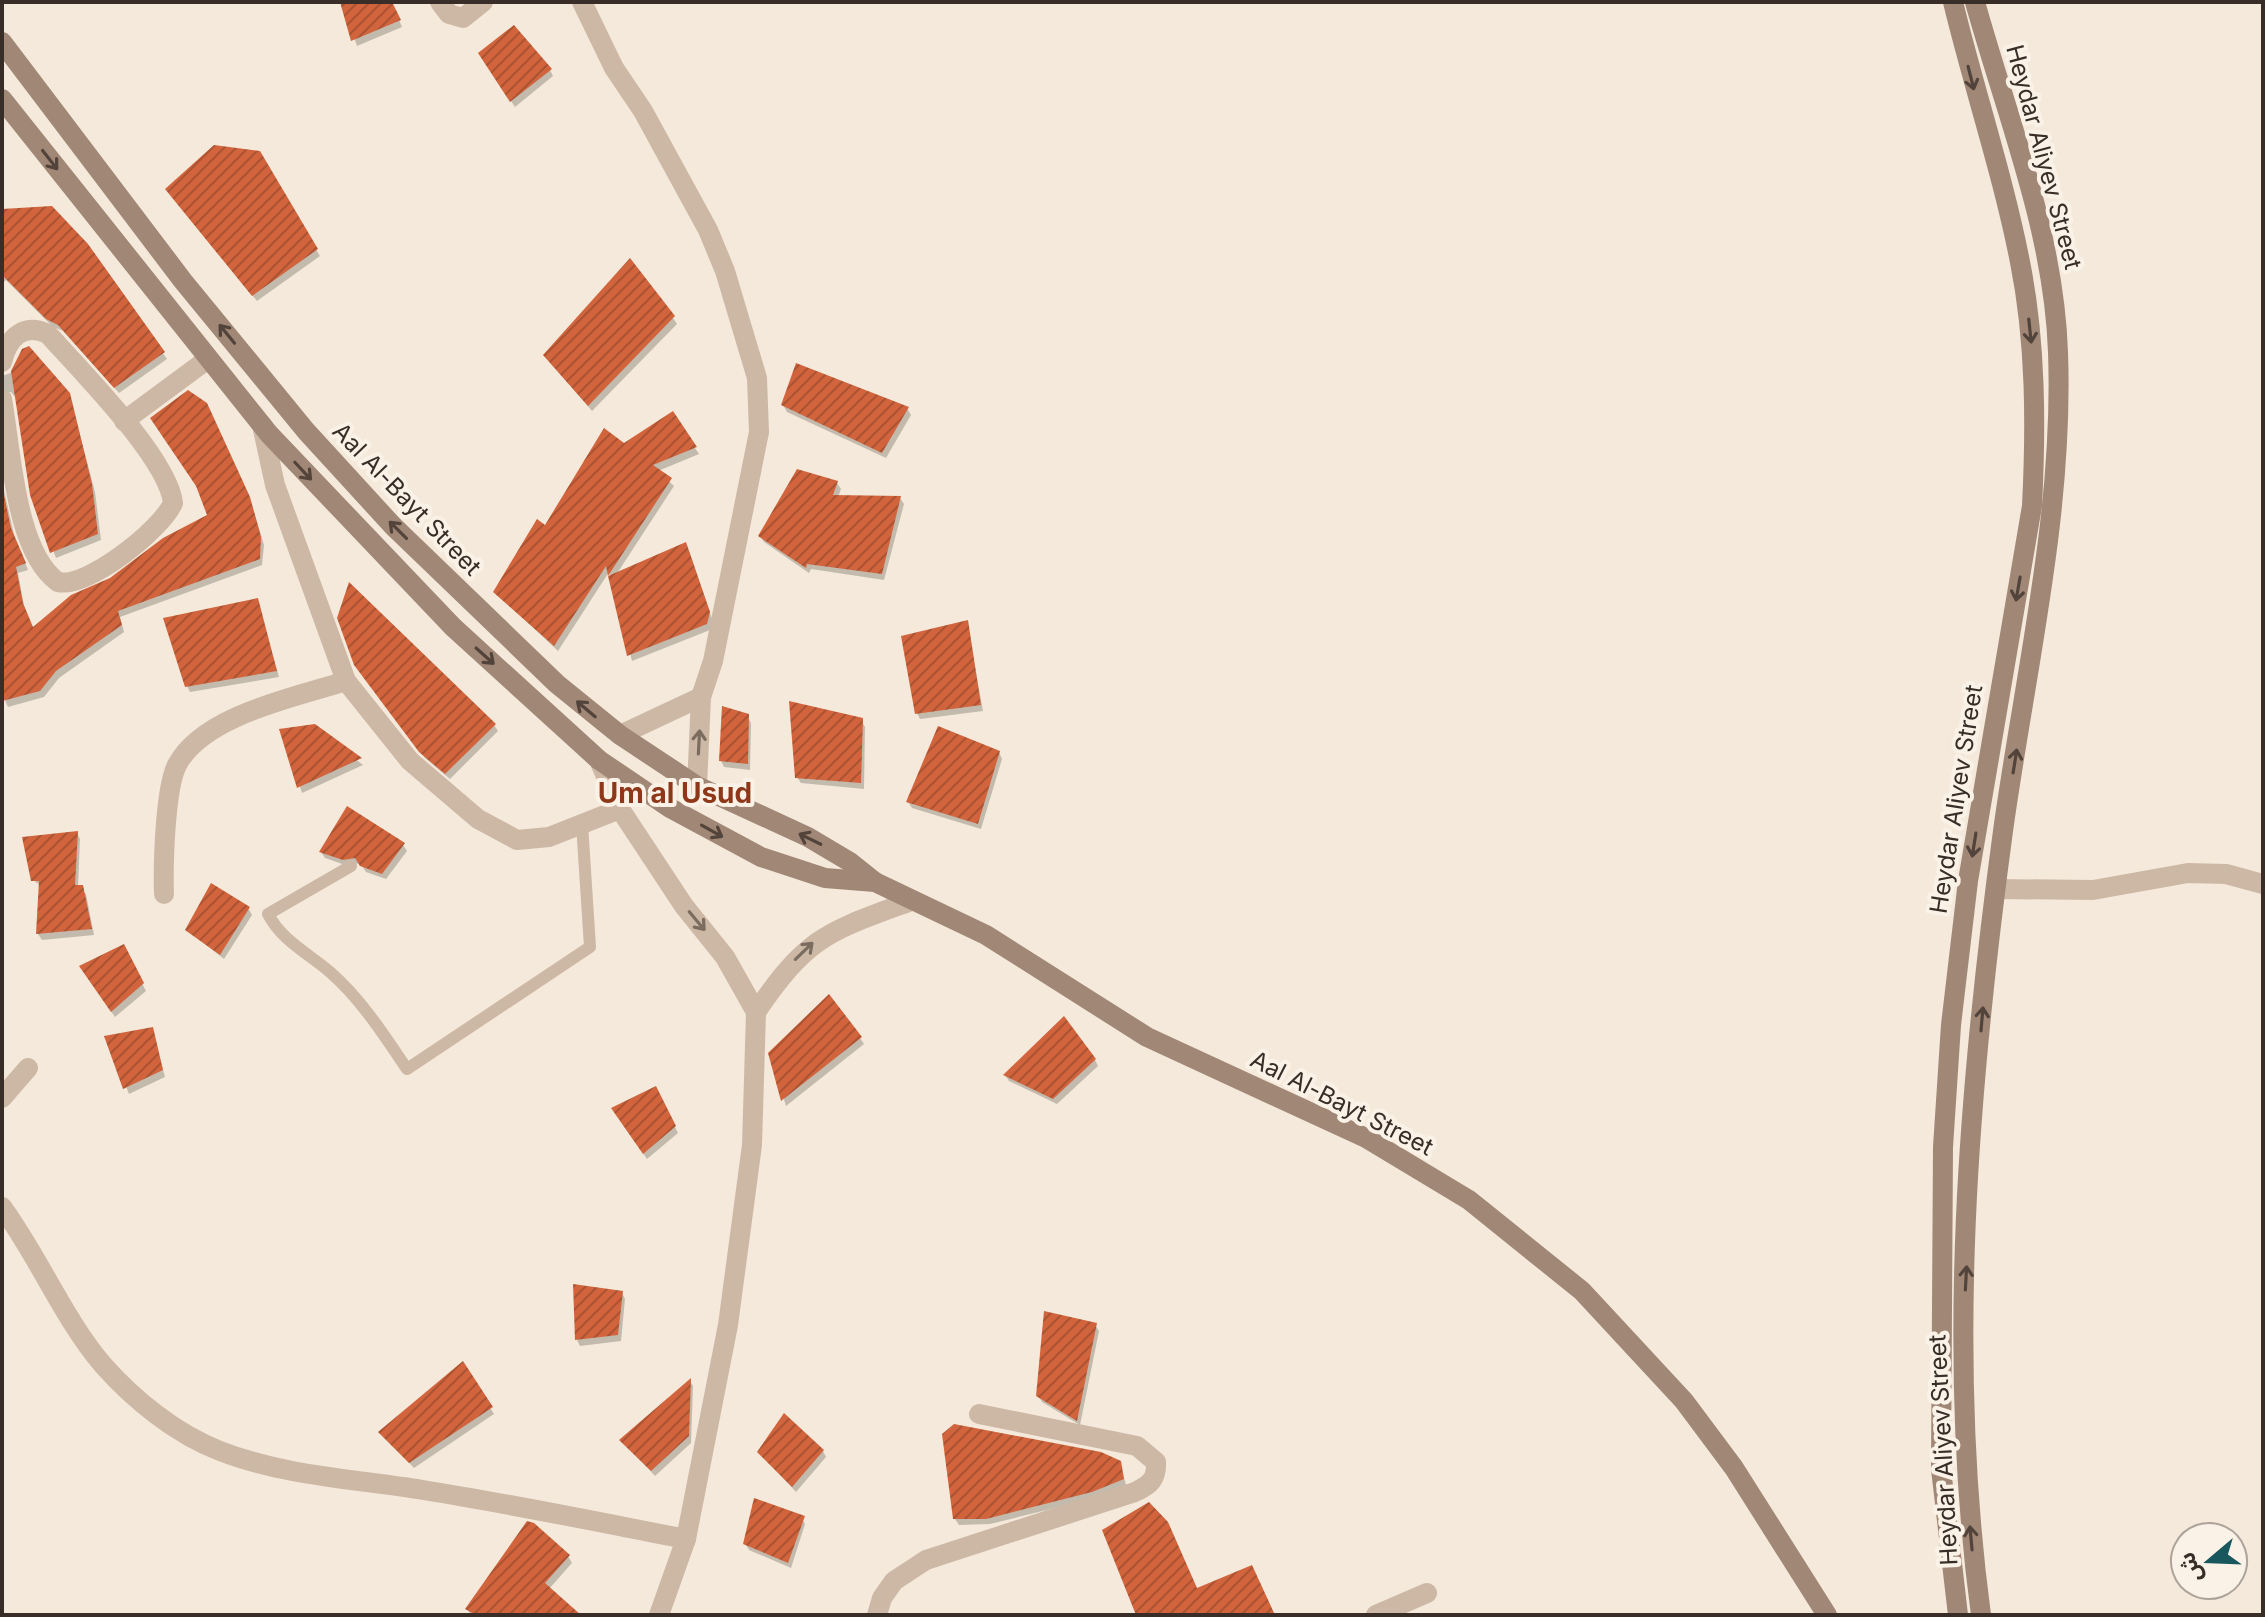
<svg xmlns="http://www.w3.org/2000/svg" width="2265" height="1617" font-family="Inter,'Noto Sans Arabic',sans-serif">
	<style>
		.shadow { fill: #0003 }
		.building { fill: url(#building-hatch) }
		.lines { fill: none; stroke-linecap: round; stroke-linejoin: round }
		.lane { stroke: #cdb8a5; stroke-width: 12 }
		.street { stroke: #cdb8a5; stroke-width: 20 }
		.secondary { stroke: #a18776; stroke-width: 20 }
		.oneway { stroke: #52443b }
		.oneway2 { stroke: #7b6c60 }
		.labels { text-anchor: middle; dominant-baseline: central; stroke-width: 8; stroke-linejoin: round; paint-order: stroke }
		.street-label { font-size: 24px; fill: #382d27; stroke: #fbf2e7 }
		.quarter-label { font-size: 28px; font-weight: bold; fill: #8f3819; stroke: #fbf2e7 }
	</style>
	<defs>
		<pattern id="building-hatch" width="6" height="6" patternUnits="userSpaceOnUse" patternTransform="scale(2)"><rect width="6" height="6" fill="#d1643c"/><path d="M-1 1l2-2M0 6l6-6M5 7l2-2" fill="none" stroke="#ab5332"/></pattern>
	</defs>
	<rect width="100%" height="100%" fill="#f4e9da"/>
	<g class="shadow">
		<polygon points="342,2 391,2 402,27 357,46"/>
		<polygon points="480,53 550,70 553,76 515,107"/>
		<polygon points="259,153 320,256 257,301 172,196"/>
		<polygon points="2,214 86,246 167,359 119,393 63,331 52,326 6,280 2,284"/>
		<polygon points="673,318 677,324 592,411 549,361"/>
		<polygon points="13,372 69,394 95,492 101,540 56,558 32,494 17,399 11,392 2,394 2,376"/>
		<polygon points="783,405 907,408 911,415 886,458 787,412"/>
		<polygon points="672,414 699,454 658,471 674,486 616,575 689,551 712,619 710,630 632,661 609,572 558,651 495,592 546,528 624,446"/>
		<polygon points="2,481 14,535 28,570 18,573 25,611 33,629 209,516 199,487 252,505 264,545 262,565 120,617 124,632 59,678 44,697 8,707 2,694"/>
		<polygon points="837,483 841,489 838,497 900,498 904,504 884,580 811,569 809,573 764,542 760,536"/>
		<polygon points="257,601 279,677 190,692 187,686"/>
		<polygon points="967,623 983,711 920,719 917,713"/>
		<polygon points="367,680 494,725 498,731 450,779 425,758"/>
		<polygon points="747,716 751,723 750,770 724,767 721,761"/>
		<polygon points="861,720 865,727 864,789 801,783 797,777"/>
		<polygon points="314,726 363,765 302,793 282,730"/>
		<polygon points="999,752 1002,759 981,829 912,808 908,802"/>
		<polygon points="77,833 80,839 78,887 86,894 94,935 42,940 38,934 41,886 33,880"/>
		<polygon points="403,845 407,851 386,879 366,872 360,863 348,866 325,858 321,852"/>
		<polygon points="248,908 252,915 224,959 187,930"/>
		<polygon points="123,947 146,991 115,1017 85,973"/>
		<polygon points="152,1029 165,1077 129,1094 107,1038"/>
		<polygon points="860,1038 864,1044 786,1106 770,1053"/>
		<polygon points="1095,1060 1098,1066 1057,1104 1009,1081 1005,1075"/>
		<polygon points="655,1089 678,1133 647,1159 617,1115"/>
		<polygon points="622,1293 625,1299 621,1341 580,1346 577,1340"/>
		<polygon points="1095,1325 1099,1331 1080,1425 1042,1402 1038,1395"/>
		<polygon points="462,1364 494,1414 414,1468 380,1432"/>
		<polygon points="690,1381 693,1386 691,1443 655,1476 622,1440"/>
		<polygon points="823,1451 826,1457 796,1492 759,1452"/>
		<polygon points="1120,1463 1126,1485 1096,1498 990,1524 959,1525 955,1519"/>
		<polygon points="801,1517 805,1524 791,1568 749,1550 745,1543"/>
		<polygon points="568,1556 572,1563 549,1589 578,1615 471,1615 467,1609"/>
	</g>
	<g class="building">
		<polygon points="340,2 392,2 401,20 351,41"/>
		<polygon points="514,25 552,69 510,102 478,53"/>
		<polygon points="214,145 260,151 318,249 252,296 165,189"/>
		<polygon points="52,206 88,244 165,352 114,388 58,325 46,319 2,275 2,209"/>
		<polygon points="630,258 675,316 588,406 543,355"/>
		<polygon points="29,346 70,393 92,484 98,534 50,553 30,495 11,371 22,349"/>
		<polygon points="796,363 909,407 882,453 781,405"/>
		<polygon points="188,390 207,403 250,497 261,537 260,559 118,611 122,625 56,671 40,691 2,701 2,486 11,528 26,563 16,567 23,603 33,627 71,595 110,578 163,538 207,515 196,486 150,418"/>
		<polygon points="673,411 697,447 653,465 672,478 608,576 606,566 554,646 493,592 537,519 545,525 604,428 624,443"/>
		<polygon points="797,469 838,481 833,495 901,496 882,574 807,564 806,568 758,536"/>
		<polygon points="686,542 710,612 707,624 627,656 608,576"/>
		<polygon points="349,582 496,724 445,774 419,752 354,665 337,618"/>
		<polygon points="258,598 277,671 185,687 163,618"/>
		<polygon points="968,620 981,705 915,714 901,636"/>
		<polygon points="789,701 863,718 861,783 795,778"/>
		<polygon points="722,706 749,714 748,764 719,761"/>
		<polygon points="315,724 362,758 297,788 279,729"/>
		<polygon points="938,726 1000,751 978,824 906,802"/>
		<polygon points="347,806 405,843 382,874 360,866 355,858 343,860 319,852"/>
		<polygon points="78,831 75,885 83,885 92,929 36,934 39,881 31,881 22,837"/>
		<polygon points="211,883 250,907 220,955 185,930"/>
		<polygon points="124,944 144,983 111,1012 79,966"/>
		<polygon points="829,994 862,1037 781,1101 768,1053"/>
		<polygon points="1064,1016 1096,1059 1053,1099 1003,1075"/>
		<polygon points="153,1027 163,1070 123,1089 104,1036"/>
		<polygon points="656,1086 676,1126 643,1154 611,1108"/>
		<polygon points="573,1284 623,1291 618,1335 575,1340"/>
		<polygon points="1044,1311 1097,1323 1077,1421 1036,1396"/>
		<polygon points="463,1361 493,1407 409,1463 378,1432"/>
		<polygon points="691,1378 689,1436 651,1471 619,1440"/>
		<polygon points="784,1413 824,1450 792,1487 757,1452"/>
		<polygon points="954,1424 1101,1452 1121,1461 1124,1479 1092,1492 986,1519 953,1519 942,1434"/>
		<polygon points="754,1498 805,1516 788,1563 743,1544"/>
		<polygon points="1149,1502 1168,1522 1197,1588 1252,1565 1275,1615 1136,1615 1102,1530"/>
		<polygon points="527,1521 534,1523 570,1555 545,1583 581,1615 476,1615 465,1609"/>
	</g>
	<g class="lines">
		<path class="lane" d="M351,866L268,914C282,941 308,953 330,972C361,999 384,1035 407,1069L590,947L582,824"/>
		<g class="street">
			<polyline points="440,2 449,14 463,18 483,2"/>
			<polyline points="582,2 614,68 643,111 708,230 725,271 757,378 759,432 713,661 701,697 697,786"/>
			<path d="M2,362C8,338 23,322 48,334C80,370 168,458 173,503C162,529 87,589 58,582C15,552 11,448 2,399"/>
			<polyline points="124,421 208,359"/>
			<polyline points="262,425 275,485 346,681 410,761 478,819 517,840 549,837 620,809"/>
			<polyline points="620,735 701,697"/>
			<polyline points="599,760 620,809 684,906 725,957 756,1012 752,1145 728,1325 686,1539 659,1615"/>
			<polyline points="1997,889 2093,890 2188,873 2226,874 2263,884"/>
			<path d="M164,894C163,866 165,788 177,765C203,715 296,697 346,681"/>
			<path d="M756,1012C808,936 827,932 911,901"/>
			<polyline points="2,1098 28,1068"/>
			<path d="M2,1207C38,1256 65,1321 103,1365C134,1400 176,1434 220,1451C284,1476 356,1479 423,1490C511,1504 598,1522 686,1539"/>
			<path d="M877,1615L882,1598L894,1581L926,1560L1135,1492C1150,1485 1157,1479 1156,1462L1137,1446L979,1414"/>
			<polyline points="1376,1615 1427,1593"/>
		</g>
		<g class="secondary">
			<path d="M1953,2C1974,89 2003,175 2020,262C2036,342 2036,426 2032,506L1968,881L1951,1025L1943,1147L1941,1469L1958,1615"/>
			<path d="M1975,2C2007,117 2054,232 2058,352C2064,513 2025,672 2003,831C1968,1090 1946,1355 1981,1615"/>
			<polyline points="2,42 183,281 306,431 393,526 557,684 620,735 697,786 808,837 850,862 875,882 986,935 1147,1037 1366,1138 1469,1200 1582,1291 1684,1401 1734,1468 1827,1615"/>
			<polyline points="2,99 269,434 453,627 599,760 670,808 761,857 825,878 875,882"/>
		</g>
	</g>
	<defs><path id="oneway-shaft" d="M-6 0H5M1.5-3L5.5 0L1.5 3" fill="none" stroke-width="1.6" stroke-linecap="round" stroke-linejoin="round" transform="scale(2)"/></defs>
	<g class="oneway">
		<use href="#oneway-shaft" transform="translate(1971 78) rotate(76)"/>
		<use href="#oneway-shaft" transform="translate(50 160) rotate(52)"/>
		<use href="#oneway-shaft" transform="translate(2030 331) rotate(84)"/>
		<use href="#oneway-shaft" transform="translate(227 334) rotate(-129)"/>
		<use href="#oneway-shaft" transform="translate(303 471) rotate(47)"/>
		<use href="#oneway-shaft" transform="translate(398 530) rotate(-135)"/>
		<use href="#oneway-shaft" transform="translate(2018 589) rotate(100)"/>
		<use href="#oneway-shaft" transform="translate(485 656) rotate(42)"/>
		<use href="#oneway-shaft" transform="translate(586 709) rotate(-140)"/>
		<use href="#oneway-shaft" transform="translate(2015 761) rotate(-81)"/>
		<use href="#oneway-shaft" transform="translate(712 831) rotate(29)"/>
		<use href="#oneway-shaft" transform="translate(810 839) rotate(-154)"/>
		<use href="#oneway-shaft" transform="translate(1974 845) rotate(99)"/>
		<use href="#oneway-shaft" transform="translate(1982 1019) rotate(-85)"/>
		<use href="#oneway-shaft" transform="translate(1966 1278) rotate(-87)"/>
		<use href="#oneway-shaft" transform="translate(1971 1538) rotate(-95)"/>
	</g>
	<g class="oneway2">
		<use href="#oneway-shaft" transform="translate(699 742) rotate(-87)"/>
		<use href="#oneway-shaft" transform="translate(697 921) rotate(50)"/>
		<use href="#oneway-shaft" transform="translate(804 951) rotate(-44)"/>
	</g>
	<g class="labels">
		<g class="street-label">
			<text transform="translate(2044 157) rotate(75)">Heydar Aliyev Street</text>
			<text transform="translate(407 499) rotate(46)">Aal Al-Bayt Street</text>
			<text transform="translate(1956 799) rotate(-81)">Heydar Aliyev Street</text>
			<text transform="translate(1342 1103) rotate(27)">Aal Al-Bayt Street</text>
			<text transform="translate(1943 1450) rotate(-93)">Heydar Aliyev Street</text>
		</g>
		<g class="quarter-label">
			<text x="675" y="793">Um al Usud</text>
		</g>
	</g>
	<rect width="2265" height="1617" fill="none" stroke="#382d27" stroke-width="8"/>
	<g transform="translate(2209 1561) rotate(251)"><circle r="38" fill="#fbf2e7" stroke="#ada39a" stroke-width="2"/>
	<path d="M0-6L14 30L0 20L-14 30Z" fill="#19575e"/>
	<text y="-12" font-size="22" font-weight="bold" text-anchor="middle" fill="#382d27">ش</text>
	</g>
</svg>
